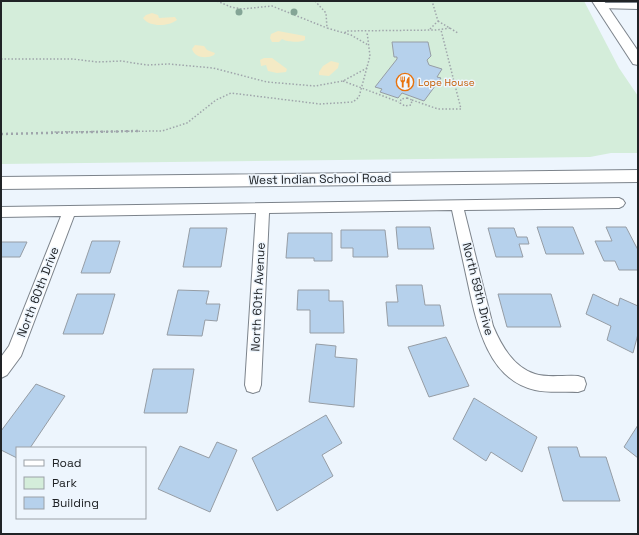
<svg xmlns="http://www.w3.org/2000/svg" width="639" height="535" font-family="'Space Grotesk',sans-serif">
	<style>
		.green { fill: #d4edda }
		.sand { fill: #f4eac5 }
		.building { fill: #b6d1ec; stroke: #969da5 }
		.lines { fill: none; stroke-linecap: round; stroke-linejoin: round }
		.street-casing { stroke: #7c838b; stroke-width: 2 }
		.secondary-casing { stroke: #7c838b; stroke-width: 2 }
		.path-far1 { stroke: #9fa5ab; stroke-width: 1.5; stroke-dasharray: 1.5 2; stroke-linecap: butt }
		.path { stroke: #9fa5ab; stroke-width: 2.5; stroke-dasharray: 2 3; stroke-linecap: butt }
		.street { fill: #fff; fill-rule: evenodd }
		.secondary { fill: #fff; fill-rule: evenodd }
		.tree { fill: #84a596 }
		.labels { text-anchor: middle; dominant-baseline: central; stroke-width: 3; stroke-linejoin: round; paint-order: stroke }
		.far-food-label { font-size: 10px; fill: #c56008; stroke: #edf5fd; text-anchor: start }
		.street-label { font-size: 12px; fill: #202326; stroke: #edf5fd }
	</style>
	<rect width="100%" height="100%" fill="#edf5fd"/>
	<polygon class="green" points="1,1 584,1 619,68 638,96 638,153 611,153 590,157 1,164"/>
	<g class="sand">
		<path d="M152,13L158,15L159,18L175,17L177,20C169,26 150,28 143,18L146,15Z"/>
		<path d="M278,31L305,36V40C300,43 287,42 282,39L279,42H272L270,38L271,34Z"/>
		<path d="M195,45L204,46L207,50L215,53L214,55C206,59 195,58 192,49Z"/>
		<polygon points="264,58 272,58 287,69 286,72 277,73 268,71 266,65 261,66 260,60"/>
		<polygon points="331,61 339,63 338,68 329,76 319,75 319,72 323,66"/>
	</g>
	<g class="building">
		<polygon points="392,42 428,42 431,56 427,60 429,65 442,69 437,77 441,78 424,101 402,93 398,98 380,92 382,89 375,87 397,59 397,57 394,57"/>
		<polygon points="396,227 430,227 434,249 398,249"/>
		<polygon points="537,227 573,227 584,254 546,254"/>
		<polygon points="606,227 626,227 638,250 638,270 619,270 615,261 604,261 595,241 612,241"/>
		<polygon points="190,228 227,228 221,267 183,267"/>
		<polygon points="488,228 514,228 517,237 527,237 529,244 519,244 523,257 496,257"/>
		<polygon points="341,230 385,230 388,257 353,257 353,248 341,248"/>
		<polygon points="288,233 332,233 332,261 314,261 314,258 286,258"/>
		<polygon points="92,241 120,241 110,273 81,273"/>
		<polygon points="1,242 27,242 20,257 1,257"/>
		<polygon points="396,285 422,285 425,305 440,305 444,326 388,326 386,302 398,302"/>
		<polygon points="178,290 209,291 206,304 220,304 217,321 205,320 202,336 167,335"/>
		<polygon points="298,290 329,290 329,301 343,301 344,333 310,333 310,310 297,310"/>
		<polygon points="77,294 115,294 103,334 63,334"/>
		<polygon points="498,294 551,294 561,327 507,327"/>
		<polygon points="593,294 618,306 620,298 638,306 638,334 633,353 607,340 611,326 586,314"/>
		<polygon points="446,337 469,386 429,397 408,347"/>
		<polygon points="316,344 336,346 335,357 357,359 354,407 309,402"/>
		<polygon points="153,369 194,369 187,413 144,413"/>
		<polygon points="36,384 65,396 30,448 17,448 17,458 1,450 1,431"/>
		<polygon points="474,398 537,437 522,472 491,452 486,461 453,439"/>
		<polygon points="326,415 342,443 322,455 333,476 277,511 252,458"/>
		<polygon points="638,425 638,458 624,447"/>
		<polygon points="217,442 237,450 210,512 158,489 180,446 209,458"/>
		<polygon points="548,447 577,447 580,457 606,457 620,501 563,501"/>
	</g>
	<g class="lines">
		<defs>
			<g id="street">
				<polygon points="601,3 638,3 638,9 598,8 597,6"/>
				<path d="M619,198L623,200L625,203L623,206L619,208L464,210L493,326C501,345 513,367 535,374C547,378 565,375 578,376L584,378L586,384L584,390L578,392C564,391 548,393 535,390C486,379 476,320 467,279C462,256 457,233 452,210L269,213L261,385L259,391L253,393L247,391L245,385L256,213L74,216L21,356L7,375L1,378V357L9,346L61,216L1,217V207Z"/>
			</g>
			<g id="secondary">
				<polygon points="592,1 604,1 638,51 638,65 633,64"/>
				<polygon points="638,170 638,182 1,189 1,177"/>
			</g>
		</defs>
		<use href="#street" class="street-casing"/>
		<use href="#secondary" class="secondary-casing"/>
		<g class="path-far1">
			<polyline points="217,1 231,7 242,9 272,6 327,28"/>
			<polyline points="315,1 326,13 327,28 351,35 368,45"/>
			<polyline points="438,21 458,33"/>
			<polyline points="430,29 438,21 432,1"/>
			<polyline points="345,33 346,31 436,30 450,28"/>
			<polyline points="1,59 73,59 97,62 121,61 147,65 169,64 213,68 267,82 315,86 343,81 367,68"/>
			<polyline points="343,81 399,102"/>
			<polygon points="407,98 412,100 411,105 405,106 400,103 401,99"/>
			<polyline points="412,100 438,109 461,109 441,30"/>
			<polyline points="51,132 162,131 187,123 216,100 231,93 320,104 353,102 359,97 370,56 367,32"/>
		</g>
		<polyline class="path" points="1,134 138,131"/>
		<use href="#street" class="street"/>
		<use href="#secondary" class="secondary"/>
	</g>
	<g class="tree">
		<circle cx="239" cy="12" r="3.5"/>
		<circle cx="294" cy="12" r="3.5"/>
	</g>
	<defs>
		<symbol id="restaurant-ring" viewBox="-11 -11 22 22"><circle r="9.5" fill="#edf5fd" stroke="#e8710a" stroke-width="1.5"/><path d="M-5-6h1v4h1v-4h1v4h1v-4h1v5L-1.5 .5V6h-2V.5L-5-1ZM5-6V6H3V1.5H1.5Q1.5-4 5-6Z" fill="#e8710a"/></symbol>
	</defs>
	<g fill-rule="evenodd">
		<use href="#restaurant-ring" x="395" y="72" width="20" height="20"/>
	</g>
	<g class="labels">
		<g class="far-food-label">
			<text x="418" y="82">Lope House</text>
		</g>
		<g class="street-label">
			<text transform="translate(320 179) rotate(-1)">West Indian School Road</text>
			<text transform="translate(478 289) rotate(76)">North 59th Drive</text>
			<text transform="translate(38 292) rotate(-69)">North 60th Drive</text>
			<text transform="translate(258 297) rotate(-87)">North 60th Avenue</text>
		</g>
	</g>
	<rect width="639" height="535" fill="none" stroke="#202326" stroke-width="4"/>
	<rect x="16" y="447" width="130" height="72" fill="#edf5fd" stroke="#9ba1a7"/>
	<rect x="24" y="460" width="20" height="6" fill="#ffffff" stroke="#9ba1a7"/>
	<text x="52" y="467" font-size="12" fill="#202326">Road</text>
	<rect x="24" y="477" width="20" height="12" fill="#d4edda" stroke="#9ba1a7"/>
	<text x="52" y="487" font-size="12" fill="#202326">Park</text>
	<rect x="24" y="497" width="20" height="12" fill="#b6d1ec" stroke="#9ba1a7"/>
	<text x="52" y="507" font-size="12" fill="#202326">Building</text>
</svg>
